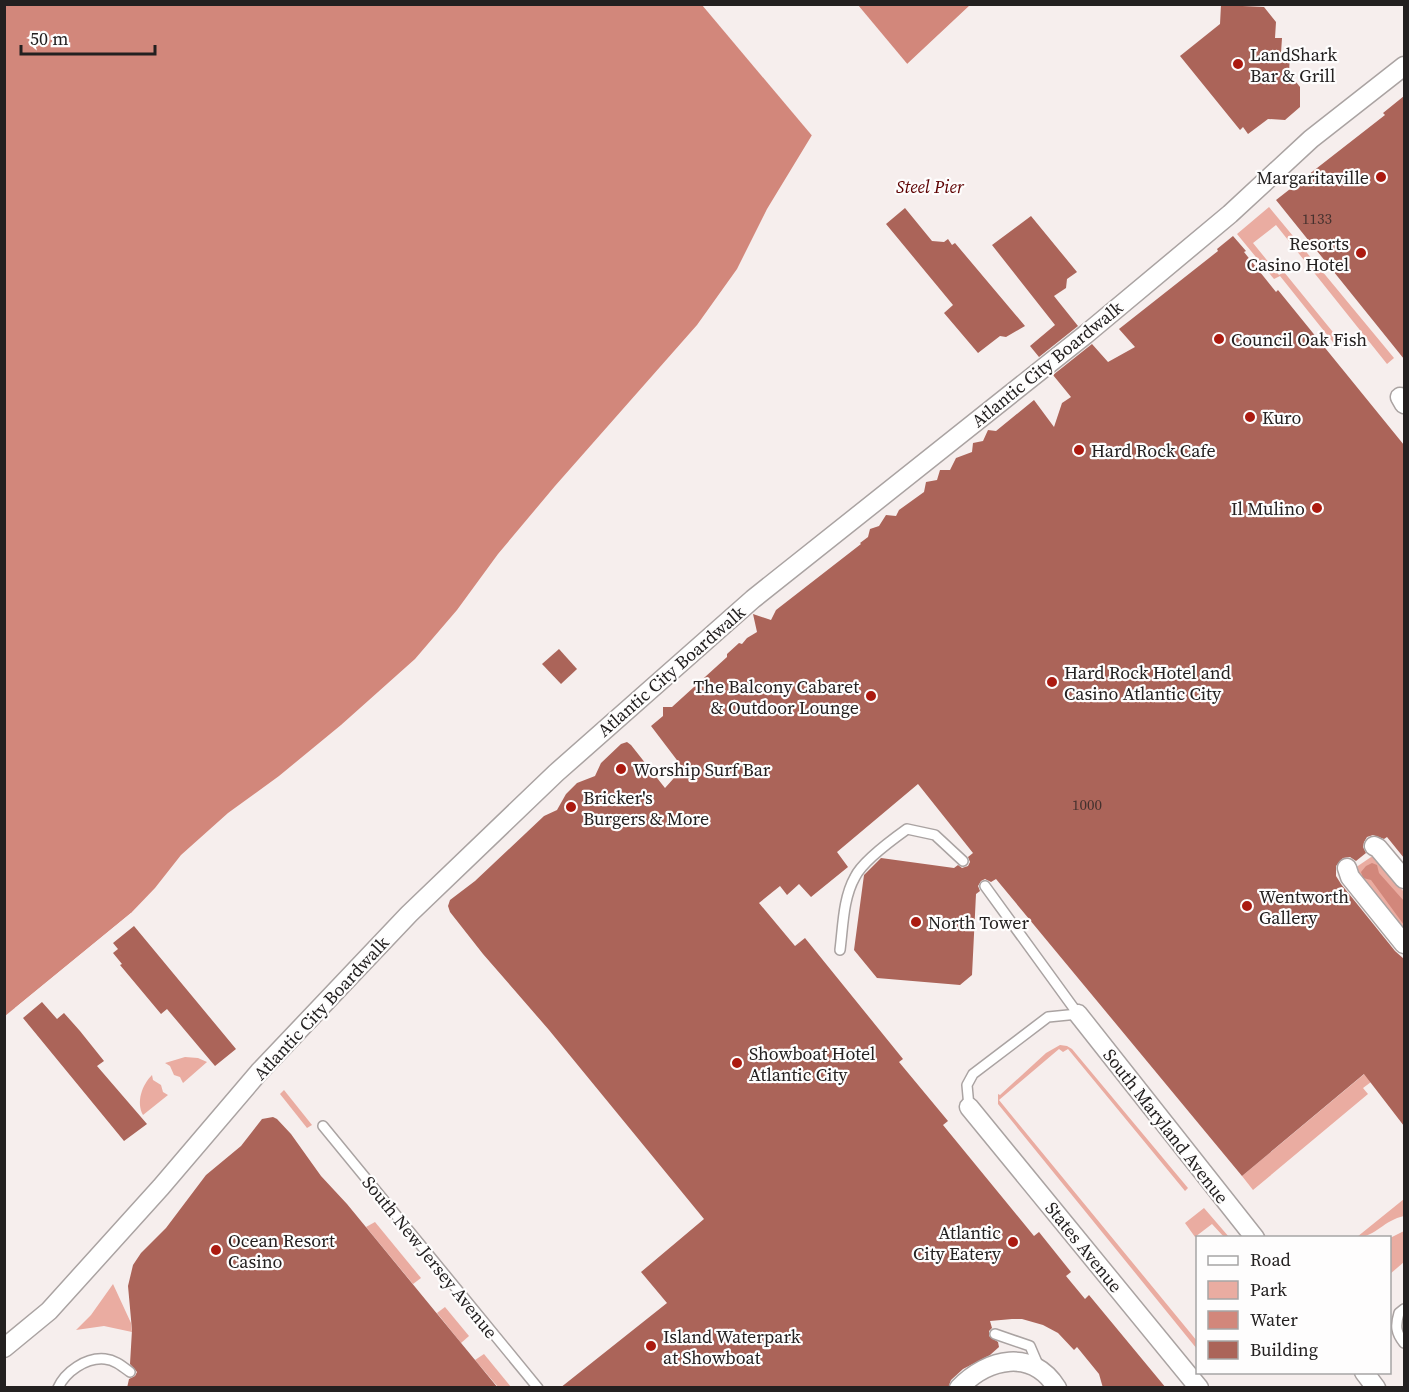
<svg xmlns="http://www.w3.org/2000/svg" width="1409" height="1392" font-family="'Source Serif 4',serif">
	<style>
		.green { fill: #eaaca1 }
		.water { fill: #d2877b }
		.pier { fill: #f6eeed }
		.building { fill: #ab6459 }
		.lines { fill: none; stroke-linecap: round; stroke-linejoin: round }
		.lane-casing { stroke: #aaa3a2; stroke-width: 12 }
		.street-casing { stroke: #aaa3a2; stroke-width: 21 }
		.lane { stroke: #fff; stroke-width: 9 }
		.street { stroke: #fff; stroke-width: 18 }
		.poi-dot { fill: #ab1a10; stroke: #fefdfd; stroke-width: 2 }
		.labels { text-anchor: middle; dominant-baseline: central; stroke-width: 4.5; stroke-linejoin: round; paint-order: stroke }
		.number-label { font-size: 15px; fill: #45312e }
		.poi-label { font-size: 18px; fill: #232020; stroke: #fefdfd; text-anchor: start }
		.park-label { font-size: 18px; font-style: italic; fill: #5d0000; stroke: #fefdfd }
		.street-label { font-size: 18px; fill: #232020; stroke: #fefdfd }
	</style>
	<rect width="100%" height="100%" fill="#f6eeed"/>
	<g class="green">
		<polygon points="1269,207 1394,358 1387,364 1276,225 1253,243 1279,275 1284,272 1341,342 1336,346 1280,276 1274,279 1237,234"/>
		<polygon points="1374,855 1404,892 1404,932 1352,870"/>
		<polygon points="1060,1045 1067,1046 1072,1049 1188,1188 1185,1191 1068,1049 1063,1052 1059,1049 999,1100 1197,1341 1197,1349 998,1104 998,1094 1000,1095 1046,1053"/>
		<polygon points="185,1057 198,1058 207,1062 183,1083 180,1077 174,1075 170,1066 165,1063"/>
		<polygon points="1374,1066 1375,1079 1363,1088 1368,1094 1253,1190 1242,1176"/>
		<path d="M152,1075L153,1080L161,1085L163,1092L168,1095L143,1115C136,1102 142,1085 152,1075Z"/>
		<polygon points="284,1090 312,1125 307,1128 280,1094"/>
		<path d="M1404,1199V1216C1384,1220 1374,1238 1357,1237Z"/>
		<polygon points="1204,1208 1229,1237 1224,1237 1212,1224 1195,1237 1185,1223"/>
		<polygon points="375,1222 421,1278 413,1284 366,1227"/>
		<polygon points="1404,1231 1404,1262 1390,1274 1390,1238"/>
		<polygon points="113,1284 131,1323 132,1332 104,1326 76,1330 91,1315"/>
		<polygon points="445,1307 469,1336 461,1343 437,1313"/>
		<polygon points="484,1354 511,1387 498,1387 475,1360"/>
	</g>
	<g class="water">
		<polygon points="5,5 970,5 907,64 812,135 767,209 737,269 697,325 555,486 498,554 457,610 415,659 341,725 279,776 228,813 181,855 155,888 131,913 5,1016"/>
		<polygon points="1372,863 1377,865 1379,873 1404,901 1404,925 1371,880 1363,878 1361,872 1366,866"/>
	</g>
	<g class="pier">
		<polygon points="702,5 858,5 909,66 814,138"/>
		<polygon points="131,913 132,915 16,1010 15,1008"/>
	</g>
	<g class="building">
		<polygon points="1221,5 1264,7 1276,22 1275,38 1282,38 1281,53 1290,53 1289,73 1300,87 1300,107 1285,120 1268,119 1248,134 1243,127 1240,130 1180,56 1220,24"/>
		<polygon points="1404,96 1404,359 1276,200 1385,115 1383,113"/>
		<polygon points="905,208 932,241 944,242 948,239 952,245 955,243 1025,326 1006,337 1000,336 978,353 944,313 953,305 886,224"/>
		<polygon points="1031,216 1077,272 1067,279 1066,288 1054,296 1078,326 1039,357 1030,346 1055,325 992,245"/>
		<polygon points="1233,236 1246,251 1244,252 1276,292 1278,290 1404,445 1404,858 1387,837 1384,839 1373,835 1367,837 1364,842 1363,847 1366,853 1356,861 1350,857 1343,858 1336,866 1336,876 1341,884 1395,951 1404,959 1404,1126 1364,1074 1242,1176 996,879 991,882 985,879 981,881 978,886 980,891 976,894 972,975 960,985 877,978 854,950 864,875 881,858 954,868 958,865 962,868 968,866 970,862 968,857 973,853 918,784 837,852 848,867 811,897 799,884 787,895 780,886 759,903 795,946 805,938 903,1059 899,1062 948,1121 943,1125 1034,1236 1039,1232 1071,1272 1066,1276 1085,1299 1089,1295 1166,1388 1103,1388 1099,1374 1077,1347 1074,1350 1058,1333 1043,1325 1022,1319 1012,1319 990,1321 992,1328 989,1331 989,1336 998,1342 999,1347 990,1355 963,1369 951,1380 948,1388 560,1388 667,1303 641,1272 704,1219 549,1030 483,954 450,912 448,906 450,900 475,881 544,816 557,810 566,794 577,783 595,776 601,763 621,744 627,742 631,745 665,788 683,768 651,726 663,716 663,707 672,707 727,657 727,654 739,643 742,644 747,638 757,632 753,614 771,620 776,610 861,544 860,543 868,537 870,529 879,526 886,515 896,516 899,510 924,492 926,482 937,480 940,470 950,470 956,458 972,452 973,443 983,441 988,430 996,431 1034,400 1054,427 1062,403 1071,397 1053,375 1092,344 1108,362 1135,347 1119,329 1218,251 1217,249"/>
		<polygon points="559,649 577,669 561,684 542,664"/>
		<polygon points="134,926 236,1049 215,1066 167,1009 161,1014 120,965 122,964 113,953 118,949 113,943"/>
		<polygon points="42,1002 57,1019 64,1013 80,1031 104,1061 97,1066 147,1124 124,1141 23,1018"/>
		<polygon points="273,1117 277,1119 291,1134 321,1176 347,1204 498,1388 127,1388 129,1379 135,1376 137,1372 130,1364 132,1330 128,1286 133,1265 141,1253 166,1228 206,1175 241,1146 262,1119"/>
	</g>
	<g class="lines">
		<defs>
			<g id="lane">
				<polyline points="985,886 1078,1014"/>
				<path d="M840,950C843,927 843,898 855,877C862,862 893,839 907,829L935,835L963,861"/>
				<polyline points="969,1107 967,1085 973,1074 1048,1017 1078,1014"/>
				<polyline points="323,1126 538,1388"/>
				<polyline points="995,1334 1030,1346 1039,1367"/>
				<path d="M1404,1343C1396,1333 1395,1326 1399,1313L1404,1309"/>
				<path d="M58,1388C65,1372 86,1357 105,1359C115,1360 122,1366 130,1372"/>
			</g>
			<g id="street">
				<polyline points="1400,397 1404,404"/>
				<polyline points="1374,846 1378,848 1404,879"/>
				<polyline points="1347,868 1350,877 1404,944"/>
				<polyline points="1078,1014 1255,1238"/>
				<polyline points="969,1107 1199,1388"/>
				<polyline points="4,1348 49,1311 161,1187 259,1072 409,914 556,773 753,599 1085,335 1230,214 1311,139 1404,66"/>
				<polyline points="1364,1372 1376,1388"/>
				<path d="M959,1388C988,1358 1032,1348 1057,1388"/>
			</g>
		</defs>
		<use href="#lane" class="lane-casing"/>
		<use href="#street" class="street-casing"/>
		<use href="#lane" class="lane"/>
		<use href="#street" class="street"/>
	</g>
	<g class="poi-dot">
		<circle cx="1238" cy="64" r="6"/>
		<circle cx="1381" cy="177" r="6"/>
		<circle cx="1361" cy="253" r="6"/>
		<circle cx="1219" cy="339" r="6"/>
		<circle cx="1250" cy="417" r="6"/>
		<circle cx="1079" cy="450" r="6"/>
		<circle cx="1317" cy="508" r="6"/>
		<circle cx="1052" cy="682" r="6"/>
		<circle cx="871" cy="696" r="6"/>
		<circle cx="621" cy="769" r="6"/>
		<circle cx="571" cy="807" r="6"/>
		<circle cx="1247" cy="906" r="6"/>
		<circle cx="916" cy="922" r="6"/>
		<circle cx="737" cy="1063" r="6"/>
		<circle cx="1013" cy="1242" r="6"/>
		<circle cx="216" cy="1250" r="6"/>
		<circle cx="651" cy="1346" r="6"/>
	</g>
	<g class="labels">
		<g class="number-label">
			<text x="1317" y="218">1133</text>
			<text x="1087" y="804">1000</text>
		</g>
		<g class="poi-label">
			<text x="1250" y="54">LandShark<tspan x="1250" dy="21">Bar &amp; Grill</tspan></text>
			<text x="1369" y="177" text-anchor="end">Margaritaville</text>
			<text x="1349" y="243" text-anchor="end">Resorts<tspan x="1349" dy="21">Casino Hotel</tspan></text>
			<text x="1231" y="339">Council Oak Fish</text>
			<text x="1262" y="417">Kuro</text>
			<text x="1091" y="450">Hard Rock Cafe</text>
			<text x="1305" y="508" text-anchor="end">Il Mulino</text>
			<text x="1064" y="672">Hard Rock Hotel and<tspan x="1064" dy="21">Casino Atlantic City</tspan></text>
			<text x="859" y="686" text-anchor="end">The Balcony Cabaret<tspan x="859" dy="21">&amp; Outdoor Lounge</tspan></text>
			<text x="633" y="769">Worship Surf Bar</text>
			<text x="583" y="797">Bricker's<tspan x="583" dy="21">Burgers &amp; More</tspan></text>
			<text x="1259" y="896">Wentworth<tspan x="1259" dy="21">Gallery</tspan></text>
			<text x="928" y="922">North Tower</text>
			<text x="749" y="1053">Showboat Hotel<tspan x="749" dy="21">Atlantic City</tspan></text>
			<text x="1001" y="1232" text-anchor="end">Atlantic<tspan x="1001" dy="21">City Eatery</tspan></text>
			<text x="228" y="1240">Ocean Resort<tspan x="228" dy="21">Casino</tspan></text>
			<text x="663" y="1336">Island Waterpark<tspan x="663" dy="21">at Showboat</tspan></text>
		</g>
		<g class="park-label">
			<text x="930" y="186">Steel Pier</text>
		</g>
		<g class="street-label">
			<text transform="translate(1047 364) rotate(-39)">Atlantic City Boardwalk</text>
			<text transform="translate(671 671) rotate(-41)">Atlantic City Boardwalk</text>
			<text transform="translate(321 1008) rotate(-47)">Atlantic City Boardwalk</text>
			<text transform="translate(1166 1126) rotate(52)">South Maryland Avenue</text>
			<text transform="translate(1084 1247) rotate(51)">States Avenue</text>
			<text transform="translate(430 1257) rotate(51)">South New Jersey Avenue</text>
		</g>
	</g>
	<rect width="1409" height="1392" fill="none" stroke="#232020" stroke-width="12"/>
	<rect x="1196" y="1236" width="195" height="138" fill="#fefdfd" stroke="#a6a5a5" stroke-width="1.5"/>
	<rect x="1208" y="1256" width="30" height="9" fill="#ffffff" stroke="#a6a5a5" stroke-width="1.5"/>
	<text x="1250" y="1266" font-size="18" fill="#232020">Road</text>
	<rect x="1208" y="1281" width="30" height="18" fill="#eaaca1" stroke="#a6a5a5" stroke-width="1.5"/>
	<text x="1250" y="1296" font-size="18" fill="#232020">Park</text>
	<rect x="1208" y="1311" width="30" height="18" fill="#d2877b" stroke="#a6a5a5" stroke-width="1.5"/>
	<text x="1250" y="1326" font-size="18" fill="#232020">Water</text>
	<rect x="1208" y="1341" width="30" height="18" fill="#ab6459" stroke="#a6a5a5" stroke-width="1.5"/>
	<text x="1250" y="1356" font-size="18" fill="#232020">Building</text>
	<path d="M21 45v9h134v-9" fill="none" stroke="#232020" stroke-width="3"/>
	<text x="30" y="45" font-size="18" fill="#232020" stroke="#fefdfd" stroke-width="4.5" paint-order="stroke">50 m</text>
</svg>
